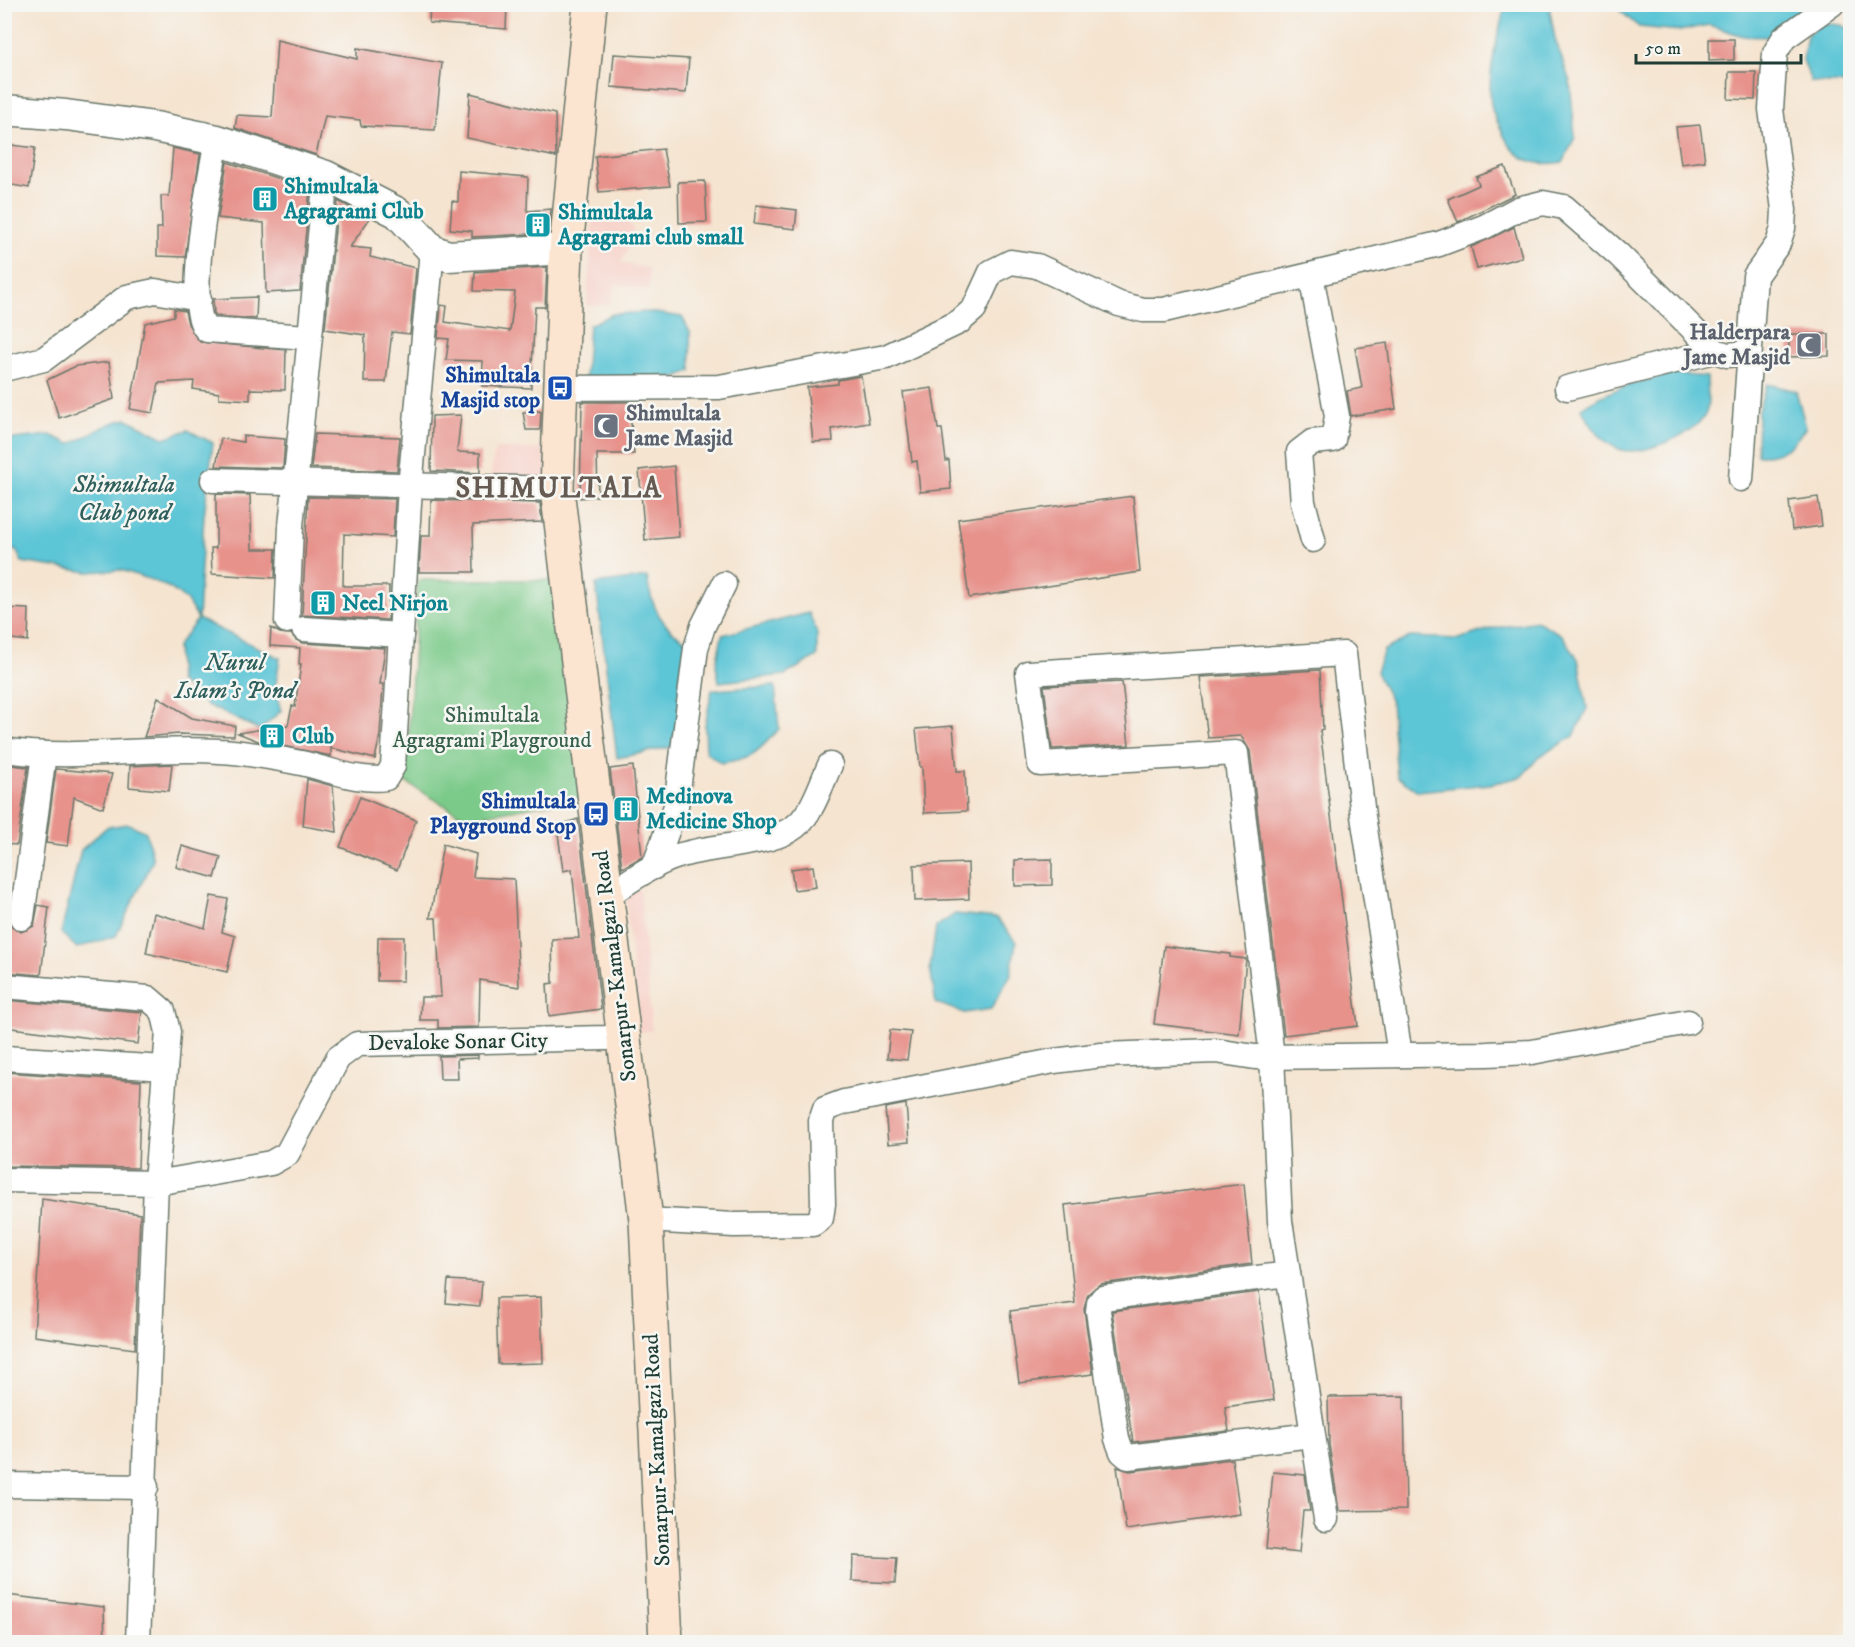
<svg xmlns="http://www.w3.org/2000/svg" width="1855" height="1647" font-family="'IM FELL DW Pica',serif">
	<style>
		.built { fill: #f7d1c8 }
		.green { fill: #7bca8a; stroke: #4d845f; stroke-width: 1.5 }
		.water { fill: #5bc5d6; stroke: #3d8185; stroke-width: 1.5 }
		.building { fill: #e7938c }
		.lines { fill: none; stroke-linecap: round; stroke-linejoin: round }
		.minor-casing { stroke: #6a776b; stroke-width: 27 }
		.tertiary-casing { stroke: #6a776b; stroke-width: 33 }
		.secondary-casing { stroke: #6a776b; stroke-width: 36 }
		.minor { stroke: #fff; stroke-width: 24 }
		.tertiary { stroke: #fff; stroke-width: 30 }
		.secondary { stroke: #fce5d0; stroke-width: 33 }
		.labels { text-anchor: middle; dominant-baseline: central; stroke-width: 5; stroke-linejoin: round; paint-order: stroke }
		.culture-label { font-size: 22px; font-weight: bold; fill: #0d838f; stroke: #f6f6f2; text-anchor: start }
		.worship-label { font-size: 22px; font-weight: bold; fill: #5b616d; stroke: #f6f6f2; text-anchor: end }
		.transit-label { font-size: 22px; font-weight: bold; fill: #164399; stroke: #f6f6f2; text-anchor: end }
		.park-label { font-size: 22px; fill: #36604a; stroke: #f6f6f2 }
		.street-label { font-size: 22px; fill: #1f3d34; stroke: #f6f6f2 }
		.water-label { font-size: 24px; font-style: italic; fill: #2e5f5c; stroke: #f6f6f2 }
		.district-label { font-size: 28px; font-weight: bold; letter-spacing: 1.5px; fill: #655b53; stroke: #f6f6f2 }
	</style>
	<rect width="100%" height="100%" fill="#f6f6f2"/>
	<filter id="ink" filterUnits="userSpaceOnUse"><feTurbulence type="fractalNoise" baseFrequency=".0167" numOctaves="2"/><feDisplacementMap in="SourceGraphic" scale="12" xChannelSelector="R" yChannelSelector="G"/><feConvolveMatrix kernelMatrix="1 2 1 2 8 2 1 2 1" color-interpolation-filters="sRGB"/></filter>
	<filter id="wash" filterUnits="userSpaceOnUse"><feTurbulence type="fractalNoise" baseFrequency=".008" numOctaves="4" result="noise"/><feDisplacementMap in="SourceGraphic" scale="24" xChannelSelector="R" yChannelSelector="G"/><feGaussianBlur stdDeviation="1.35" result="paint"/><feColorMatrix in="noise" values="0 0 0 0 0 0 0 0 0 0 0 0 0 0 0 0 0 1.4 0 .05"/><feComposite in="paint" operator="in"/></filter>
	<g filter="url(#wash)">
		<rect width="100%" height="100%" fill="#f5e4d0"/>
		<g class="built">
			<polygon points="615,209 633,228 628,249 621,263 649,268 649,290 615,284 610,305 587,306 593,210"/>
			<polygon points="495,449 547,449 546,479 490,480"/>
			<polygon points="327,747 382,767 368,772 328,760"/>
			<polygon points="640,890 652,1030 639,1032 625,893"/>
		</g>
		<polygon class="green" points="418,580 557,580 587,797 466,818 400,779 407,757"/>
		<g class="water">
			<path d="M1506,4L1549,5L1555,39L1570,82L1575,137L1563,162C1536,167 1516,161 1503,134C1500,126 1494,117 1492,109C1485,81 1498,32 1506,4Z"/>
			<polygon points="1613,5 1803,5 1803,9 1770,37 1743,36 1709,25 1680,31 1639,27"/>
			<polygon points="1822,23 1841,25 1850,30 1850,84 1811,82 1803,60 1807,35"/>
			<polygon points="649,312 682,317 690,332 691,371 676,377 585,378 589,325 613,314"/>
			<path d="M1674,374L1707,377C1707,387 1710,404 1706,413C1697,434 1642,456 1622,450C1601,444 1591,425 1581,408C1609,389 1641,380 1674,374Z"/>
			<path d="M1767,384L1796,391L1806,427C1792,447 1783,456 1757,455L1758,411Z"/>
			<path d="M127,419L164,438L188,430L213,443L204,516L198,619L280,658L275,689L281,711L260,730L207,705L179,681L177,646L198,619L187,601L170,588L149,579L121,570L88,572L22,562L16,550L5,552V440L50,435L70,444C90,436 105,423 127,419Z"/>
			<path d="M647,577C651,607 662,629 690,643L676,746L617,758L596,584Z"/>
			<polygon points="809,613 817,633 817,656 785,675 719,682 716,665 722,635"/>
			<polygon points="1537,621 1562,635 1578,659 1587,708 1574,736 1540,756 1521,777 1490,784 1418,791 1397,777 1391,702 1376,672 1384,650 1410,637 1459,639 1490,629"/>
			<path d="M775,686L779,729C756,753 755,758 721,763L706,752L705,725L712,690Z"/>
			<polygon points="129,824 146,832 153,860 116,936 77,948 61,933 81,850 107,827"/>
			<polygon points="955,914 997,918 1016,942 1011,974 991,1009 964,1013 936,1003 930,968 936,927"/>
		</g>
		<g id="blocks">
			<g class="building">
				<polygon points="430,4 507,4 506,29 429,23"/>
				<polygon points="1709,39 1734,39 1734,60 1709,61"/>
				<polygon points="277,40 357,59 357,48 442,63 435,130 361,126 360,120 325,116 316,155 235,128 237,115 272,117"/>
				<polygon points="614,54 689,59 686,93 611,87"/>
				<polygon points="1729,72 1756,72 1755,100 1728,99"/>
				<polygon points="470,93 555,114 556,157 467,138"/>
				<polygon points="1700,125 1705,161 1681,164 1676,127"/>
				<polygon points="11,145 35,148 29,188 6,184"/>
				<polygon points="173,148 200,154 185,257 157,256 157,228 162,228 161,196 169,196"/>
				<polygon points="663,149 670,186 599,192 595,156"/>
				<polygon points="227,162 310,189 300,291 266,293 264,223 218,218"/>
				<polygon points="1505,166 1515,194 1458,222 1448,199 1479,185 1476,177"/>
				<polygon points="459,171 528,177 527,211 551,209 549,233 472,237 472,231 450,229 452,201 458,202"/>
				<polygon points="705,181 707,222 679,223 678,182"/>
				<polygon points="338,201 370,218 350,247 371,249 370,257 416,268 410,334 392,332 386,382 364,382 365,335 325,329"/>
				<polygon points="756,205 797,210 795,229 754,224"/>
				<polygon points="1514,227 1522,257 1477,269 1471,247"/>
				<polygon points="547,267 545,307 535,307 531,388 482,386 483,361 446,360 449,339 438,338 441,305 447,306 445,322 510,331 515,292 474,291 475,272"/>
				<polygon points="257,297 256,319 216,316 214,313 213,299"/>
				<polygon points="174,309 185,311 188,324 200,342 286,350 285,390 250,389 250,400 219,398 219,393 193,389 194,381 159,383 153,413 130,409 145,323 174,316"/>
				<polygon points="1789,334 1829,334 1829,356 1789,357"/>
				<polygon points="1387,343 1396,409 1351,416 1347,391 1362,388 1355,348"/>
				<polygon points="109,362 114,399 59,418 47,380 76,366"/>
				<polygon points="861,376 869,423 832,429 833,441 813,442 807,387 838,384 838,380"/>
				<polygon points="932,388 938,429 942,429 946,461 949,460 951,489 920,492 917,461 912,462 903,392"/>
				<polygon points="582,402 629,402 634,454 597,454 598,496 580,498"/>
				<polygon points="541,411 540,430 526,430 523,412"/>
				<polygon points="461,415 457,452 480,453 480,473 431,471 432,416"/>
				<polygon points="315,434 400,437 397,471 311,468"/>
				<polygon points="243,436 285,439 283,468 216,466 221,438 243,442"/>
				<polygon points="674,466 679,537 645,540 639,470"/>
				<polygon points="216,494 250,495 252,549 276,549 275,578 212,574 211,548 216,548"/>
				<polygon points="1133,496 1140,572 969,598 958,519"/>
				<polygon points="308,497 395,499 393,537 344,534 343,586 389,586 388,620 302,615"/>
				<polygon points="1818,497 1822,526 1792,530 1789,501"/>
				<polygon points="431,500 540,503 542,522 473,525 474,572 419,572 421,536 430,536"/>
				<polygon points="4,608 29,609 28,641 4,638"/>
				<polygon points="271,628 280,633 291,634 296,640 303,643 385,648 380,684 383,684 380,735 375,759 331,748 331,756 258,741 238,733 288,725 292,706 295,707 301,664 299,664 300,648 270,646"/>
				<polygon points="1320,670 1323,729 1320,730 1358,1026 1284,1035 1250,751 1241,736 1208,738 1200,677"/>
				<polygon points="1122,682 1129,745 1052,749 1044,686"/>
				<polygon points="158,697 192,718 235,726 234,736 179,734 144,737"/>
				<polygon points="953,726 957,771 965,771 967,811 924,813 922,767 920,767 916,729"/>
				<polygon points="172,764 169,791 129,787 130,766"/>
				<polygon points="11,765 28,767 17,845 4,844 4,805"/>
				<polygon points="633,766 642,857 622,868 610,769"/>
				<polygon points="56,769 112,774 103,808 74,797 68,846 46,843"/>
				<polygon points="307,779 333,786 337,832 303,826"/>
				<polygon points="360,797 416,820 397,870 340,847"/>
				<polygon points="578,819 601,1009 549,1016 547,984 553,983 552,939 579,938 572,869 563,871 557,826"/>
				<polygon points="443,844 476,854 473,877 514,879 519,987 480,980 479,1027 438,1028 438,1020 420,1020 421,997 441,997 436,918 430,918"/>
				<polygon points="182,846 221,857 215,878 176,867"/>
				<polygon points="1052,859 1052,885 1015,886 1015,860"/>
				<polygon points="968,863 969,899 915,901 914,865"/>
				<polygon points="813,866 816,887 794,890 791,869"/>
				<polygon points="211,896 228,899 222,932 235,936 227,972 146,953 154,913 205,928"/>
				<polygon points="4,901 10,902 9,924 21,932 34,926 38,905 49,907 41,975 4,972"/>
				<polygon points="378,937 404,937 403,981 377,981"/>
				<polygon points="1164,946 1230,954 1230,957 1246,959 1239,1034 1154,1024"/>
				<polygon points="4,1000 142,1012 138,1044 4,1027"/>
				<polygon points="890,1030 911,1032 907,1060 887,1058"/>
				<polygon points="478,1055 478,1058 457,1059 458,1079 440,1079 439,1056"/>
				<polygon points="4,1072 141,1081 138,1168 4,1166"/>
				<polygon points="906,1104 909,1142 888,1144 885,1108"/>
				<polygon points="1244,1184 1252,1264 1100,1284 1088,1294 1084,1309 1093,1374 1019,1383 1010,1311 1075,1303 1065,1205"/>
				<polygon points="42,1199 140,1214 135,1349 34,1336"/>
				<polygon points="448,1280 482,1282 480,1306 446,1303"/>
				<polygon points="1259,1292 1274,1400 1225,1407 1229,1431 1133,1442 1112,1311"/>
				<polygon points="541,1297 543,1363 498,1364 496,1298"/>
				<polygon points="1404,1396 1406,1510 1339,1511 1329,1444 1328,1397"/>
				<polygon points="1232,1459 1240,1514 1126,1530 1117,1467 1130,1471"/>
				<polygon points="1273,1472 1305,1475 1310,1511 1303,1511 1299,1553 1266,1549"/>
				<polygon points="853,1556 897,1558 895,1583 852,1581"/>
				<polygon points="6,1595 104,1607 105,1642 5,1642"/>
			</g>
		</g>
	</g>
	<g filter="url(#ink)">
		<use href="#blocks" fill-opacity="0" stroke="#6a776b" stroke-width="1.5"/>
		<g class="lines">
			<defs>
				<g id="minor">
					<path d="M217,140C211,172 183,310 207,330L308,337"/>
					<polyline points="1311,275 1337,416 1333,440 1312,442 1299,452 1303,502 1313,540"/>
					<polyline points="4,369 44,359 127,297 155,291 199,299"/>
					<polyline points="560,388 719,387 886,357 959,322 974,309 991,272 1011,262 1037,266 1119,304 1143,310 1164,310 1439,244 1484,227 1518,209 1543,203 1564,207 1619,255 1715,351 1727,355 1748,353"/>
					<polyline points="1567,388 1715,351"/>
					<polyline points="1741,479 1755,276 1778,244 1783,228 1784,210 1771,109 1775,53 1784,38 1832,4"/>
					<polyline points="213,480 557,489"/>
					<polyline points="287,621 291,526 326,176"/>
					<polyline points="304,629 401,635"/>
					<path d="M4,750C77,761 147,746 219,751C246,752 275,758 301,763C329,769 357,782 386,778L393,766L410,487L432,250"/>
					<polyline points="654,867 676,806 696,648 703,626 724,584"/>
					<path d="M606,896C629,882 652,864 678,856C711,845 762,846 790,830C812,818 820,786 830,765"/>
					<polyline points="22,918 44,754"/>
					<polyline points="4,986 148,998 163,1011 168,1032 156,1183 271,1163 287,1154 338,1058 357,1044 606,1038 623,1036"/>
					<polyline points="4,1058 165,1068"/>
					<polyline points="4,1180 156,1183 138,1642"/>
					<polyline points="646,1220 734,1225 813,1224 821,1218 823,1204 821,1121 825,1109 844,1102 1054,1061 1102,1055 1216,1051 1255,1057 1487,1054 1532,1052 1688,1022"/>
					<polyline points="1288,1274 1103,1298 1099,1303 1098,1311 1117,1439 1122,1452 1128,1457 1312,1435"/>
					<polyline points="4,1485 146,1487"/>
					<polyline points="1326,1519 1280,1221 1272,1057 1236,753 1040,764 1028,673 1344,654 1363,816 1400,1055"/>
				</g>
				<polyline id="tertiary" points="4,110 66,115 155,127 217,140 326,176 398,213 432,250 448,256 566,249"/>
				<polyline id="secondary" points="590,4 566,249 557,489 646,1220 666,1642"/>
			</defs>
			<use href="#minor" class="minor-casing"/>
			<use href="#tertiary" class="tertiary-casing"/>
			<use href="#secondary" class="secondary-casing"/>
			<use href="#minor" class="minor"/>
			<use href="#tertiary" class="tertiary"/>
			<use href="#secondary" class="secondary"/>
		</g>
	</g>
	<defs>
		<symbol id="building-square" viewBox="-11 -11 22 22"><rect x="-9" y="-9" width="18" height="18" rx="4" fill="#0f9aa8" stroke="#f6f6f2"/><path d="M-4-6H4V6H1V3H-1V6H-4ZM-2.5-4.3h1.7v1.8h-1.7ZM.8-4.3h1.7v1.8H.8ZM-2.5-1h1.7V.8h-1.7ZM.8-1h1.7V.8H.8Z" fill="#fff"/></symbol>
		<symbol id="mosque-square" viewBox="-11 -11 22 22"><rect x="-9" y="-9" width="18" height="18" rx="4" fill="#6b7280" stroke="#f6f6f2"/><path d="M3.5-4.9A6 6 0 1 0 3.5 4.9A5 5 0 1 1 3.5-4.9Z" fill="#fff"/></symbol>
		<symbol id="bus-square" viewBox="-11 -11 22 22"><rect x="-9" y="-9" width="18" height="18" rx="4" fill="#1a4fb4" stroke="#f6f6f2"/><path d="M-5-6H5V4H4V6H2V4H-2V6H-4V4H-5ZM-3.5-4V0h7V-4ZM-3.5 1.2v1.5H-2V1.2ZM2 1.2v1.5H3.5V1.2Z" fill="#fff"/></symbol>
	</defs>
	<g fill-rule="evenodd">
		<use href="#building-square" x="250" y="184" width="30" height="30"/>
		<use href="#building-square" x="523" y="210" width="30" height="30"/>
		<use href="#mosque-square" x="1794" y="330" width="30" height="30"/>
		<use href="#bus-square" x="545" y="373" width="30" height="30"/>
		<use href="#mosque-square" x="591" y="411" width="30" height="30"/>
		<use href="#building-square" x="308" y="588" width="30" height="30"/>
		<use href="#building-square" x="257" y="721" width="30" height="30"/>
		<use href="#building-square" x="611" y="794" width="30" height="30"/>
		<use href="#bus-square" x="581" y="799" width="30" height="30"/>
	</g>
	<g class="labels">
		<g class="culture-label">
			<text x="284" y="186">Shimultala<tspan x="284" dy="25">Agragrami Club</tspan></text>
			<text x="558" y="212">Shimultala<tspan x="558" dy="25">Agragrami club small</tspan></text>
			<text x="342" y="603">Neel Nirjon</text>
			<text x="292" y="736">Club</text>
			<text x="646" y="796">Medinova<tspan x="646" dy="25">Medicine Shop</tspan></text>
		</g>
		<g class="worship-label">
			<text x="1790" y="332">Halderpara<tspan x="1790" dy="25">Jame Masjid</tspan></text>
			<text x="626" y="413" text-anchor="start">Shimultala<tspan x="626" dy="25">Jame Masjid</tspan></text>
		</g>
		<g class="transit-label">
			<text x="540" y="375">Shimultala<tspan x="540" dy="25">Masjid stop</tspan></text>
			<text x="576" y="801">Shimultala<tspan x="576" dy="25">Playground Stop</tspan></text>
		</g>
		<g class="park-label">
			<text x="492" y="715">Shimultala<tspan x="492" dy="25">Agragrami Playground</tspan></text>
		</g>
		<g class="street-label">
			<text transform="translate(615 966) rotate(-97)">Sonarpur-Kamalgazi Road</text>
			<text transform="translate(458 1042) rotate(-1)">Devaloke Sonar City</text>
			<text transform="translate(657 1450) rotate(-93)">Sonarpur-Kamalgazi Road</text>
		</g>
		<g class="water-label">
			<text x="124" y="485">Shimultala<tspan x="124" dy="28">Club pond</tspan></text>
			<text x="235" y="663">Nurul<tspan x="235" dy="28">Islam's Pond</tspan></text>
		</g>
		<g class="district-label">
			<text x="559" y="488">SHIMULTALA</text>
		</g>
	</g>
	<rect width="1855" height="1647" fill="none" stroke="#f6f6f2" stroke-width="24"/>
	<path d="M1636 54v9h165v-9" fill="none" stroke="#1f3d34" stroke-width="3"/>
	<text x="1645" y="54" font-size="18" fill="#1f3d34" stroke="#f6f6f2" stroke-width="4.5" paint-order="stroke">50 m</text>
</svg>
